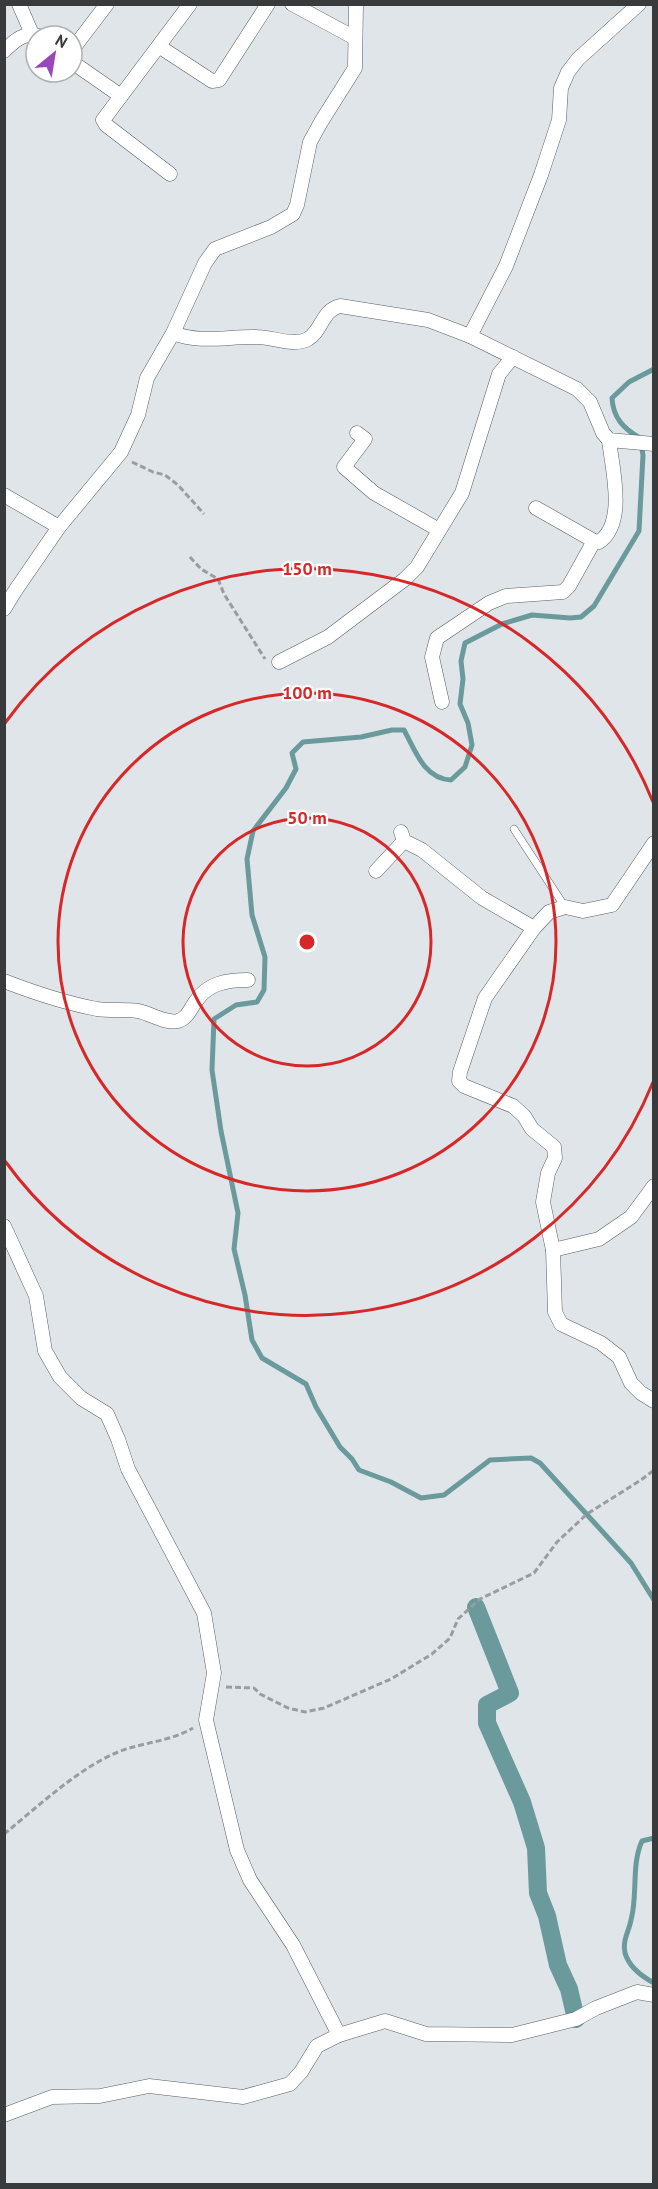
<svg xmlns="http://www.w3.org/2000/svg" width="658" height="2189" font-family="'PT Sans',sans-serif">
	<style>
		.lines { fill: none; stroke-linecap: round; stroke-linejoin: round }
		.stream { stroke: #6a9a9c; stroke-width: 5 }
		.canal { stroke: #6a9a9c; stroke-width: 18 }
		.service-casing { stroke: #5a5e62; stroke-width: 8 }
		.minor-casing { stroke: #5a5e62; stroke-width: 15 }
		.path { stroke: #999da0; stroke-width: 3; stroke-dasharray: 6 3; stroke-linecap: butt }
		.service { stroke: #fff; stroke-width: 7 }
		.minor { stroke: #fff; stroke-width: 14 }
		.ring { fill: none; stroke: #d62828; stroke-width: 3 }
		.centre { fill: #d62828; stroke: #fff; stroke-width: 3 }
		.ring-label { font-size: 18px; text-anchor: middle; font-weight: bold; fill: #d62828; stroke: #fff; stroke-width: 4.5; stroke-linejoin: round; paint-order: stroke }
	</style>
	<rect width="100%" height="100%" fill="#e0e5e9"/>
	<g class="lines">
		<g class="stream">
			<path d="M654,369L629,382L612,398C613,418 624,429 640,438L643,455L639,531L594,606L581,617L570,618L532,615L502,624L465,643L461,661L463,679L460,704L468,723L472,745L465,767L451,780C424,779 415,750 404,730H392L361,737L303,742L292,753L296,769L286,788L253,831L247,859L252,915L265,957L264,990L257,1002L236,1005L214,1019L212,1070L221,1131L238,1213L234,1249L245,1295L252,1340L262,1358L306,1384L316,1407L340,1447L352,1459L359,1470L391,1482L421,1498L444,1495L490,1460L531,1458L540,1463L631,1563L654,1600"/>
			<path d="M654,1838L642,1841C631,1865 638,1895 631,1920C629,1931 622,1941 625,1953C629,1967 641,1976 654,1983"/>
		</g>
		<polyline class="canal" points="476,1607 510,1693 487,1705 487,1723 522,1802 536,1848 538,1893 547,1916 558,1965 569,1989 576,2019"/>
		<defs>
			<polyline id="service" points="514,829 565,907"/>
			<g id="minor">
				<polyline points="19,4 32,34"/>
				<polyline points="292,4 355,38"/>
				<polyline points="160,47 212,81 219,80 268,4"/>
				<polyline points="72,50 107,4"/>
				<path d="M4,51C14,41 25,31 39,36"/>
				<polyline points="72,62 121,96"/>
				<polyline points="170,174 106,125 103,120 190,4"/>
				<path d="M173,333C200,344 229,336 257,337C273,337 293,347 308,339C322,331 322,310 340,306L428,320L470,336L577,389L590,402L603,433L609,440L654,444"/>
				<polyline points="470,336 506,266 541,175 559,120 561,88 568,72 578,59 639,4"/>
				<polyline points="357,433 365,439 344,467 374,493 439,530"/>
				<polyline points="4,495 59,527"/>
				<path d="M536,508L594,541L599,542C627,523 612,468 609,440"/>
				<polyline points="4,609 15,591 59,527 121,452 138,415 147,378 173,333 205,263 215,249 271,227 293,214 297,205 310,142 321,122 355,68 356,4"/>
				<polyline points="279,662 328,637 405,579 417,567 462,493 499,374 513,357"/>
				<polyline points="442,702 432,657 437,638 489,603 506,596 563,592 569,586 594,541"/>
				<polyline points="401,832 404,841 422,850 482,898 534,928"/>
				<polyline points="654,843 612,905 583,911 565,907 549,912 534,928 485,998 460,1072 459,1081 464,1086 513,1106 524,1116 532,1129 554,1147 555,1158 548,1173 543,1202 553,1250 555,1312 561,1324 601,1343 619,1357 631,1383 641,1393 654,1401"/>
				<polyline points="376,871 404,841"/>
				<path d="M4,981C35,993 65,1003 97,1009C110,1011 125,1009 138,1011C150,1013 165,1024 178,1021C188,1018 190,1009 196,1001C208,983 227,980 248,980"/>
				<polyline points="4,1226 36,1296 45,1351 60,1377 81,1398 107,1414 118,1439 128,1469 204,1613 214,1673 206,1720 237,1850 250,1880 293,1945 339,2035"/>
				<polyline points="553,1250 599,1239 631,1217 654,1186"/>
				<polyline points="4,2115 52,2097 100,2096 149,2086 243,2097 290,2084 301,2072 317,2046 339,2035 385,2021 426,2034 512,2035 576,2019 596,2008 637,1992 654,1995"/>
			</g>
		</defs>
		<use href="#service" class="service-casing"/>
		<use href="#minor" class="minor-casing"/>
		<g class="path">
			<polyline points="132,462 153,472 165,475 178,485 204,514"/>
			<polyline points="190,557 201,569 218,579 224,594 265,659"/>
			<polyline points="226,1687 254,1688 260,1694 288,1708 305,1712 324,1708 391,1679 432,1654 450,1638 458,1619 480,1599 534,1573 557,1542 587,1514 641,1480 654,1470"/>
			<path d="M4,1834C39,1806 77,1769 118,1752C143,1742 169,1742 193,1728"/>
		</g>
		<use href="#service" class="service"/>
		<use href="#minor" class="minor"/>
	</g>
	<g class="ring">
		<circle cx="307" cy="942" r="124"/>
		<circle cx="307" cy="942" r="249"/>
		<path d="M653 1082A373 373 0 0 1 5 1161M5 723A373 373 0 0 1 653 802"/>
	</g>
	<circle cx="307" cy="942" r="9" class="centre"/>
	<g class="ring-label">
		<text x="307" y="575">150 m</text>
		<text x="307" y="699">100 m</text>
		<text x="307" y="824">50 m</text>
	</g>
	<rect width="658" height="2189" fill="none" stroke="#383a3b" stroke-width="12"/>
	<g transform="translate(54 54) rotate(30)"><circle r="28" fill="#ffffff" stroke="#afb0b1" stroke-width="1.5"/>
	<path d="M0-4.5L10 22L0 15L-10 22Z" fill="#9848b8"/>
	<text y="-9" font-size="16" font-weight="bold" text-anchor="middle" fill="#383a3b">N</text>
	</g>
</svg>
